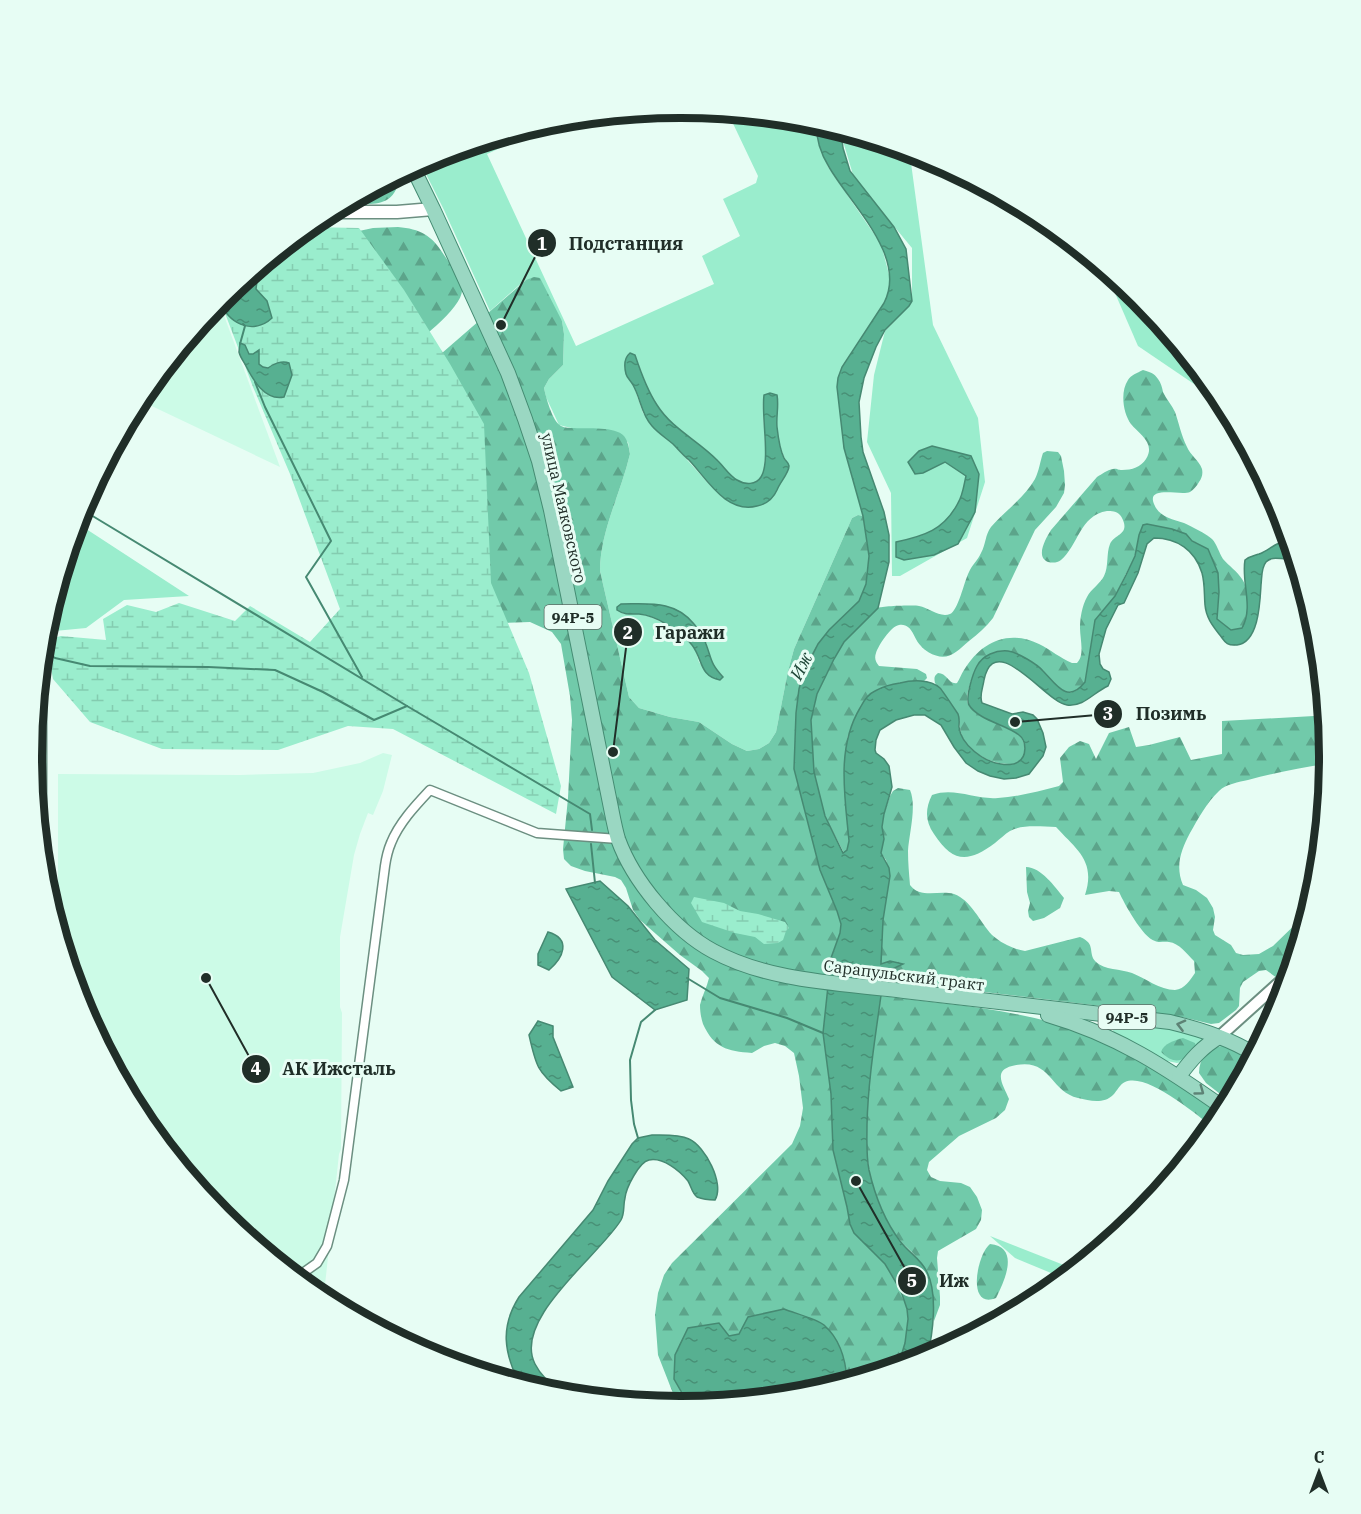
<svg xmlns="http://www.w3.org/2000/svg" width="1361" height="1514" font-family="'IBM Plex Serif',serif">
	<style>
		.built { fill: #ccfbe7 }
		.green { fill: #9aedcd; fill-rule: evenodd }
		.forest { fill: url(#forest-firs) }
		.wetland { fill: url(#wetland-marsh) }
		.water { fill: url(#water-ripples); stroke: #468972; stroke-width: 1.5 }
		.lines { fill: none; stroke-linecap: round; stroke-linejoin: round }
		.stream { stroke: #468972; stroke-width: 2 }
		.minor-casing { stroke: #6c8f81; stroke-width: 11 }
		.tertiary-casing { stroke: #6c8f81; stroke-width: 14 }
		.secondary-casing { stroke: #6c8f81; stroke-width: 15 }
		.primary-casing { stroke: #448b72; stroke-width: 16 }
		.minor { stroke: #fff; stroke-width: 8 }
		.tertiary { stroke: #fff; stroke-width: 10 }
		.secondary { stroke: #fff; stroke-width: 12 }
		.primary { stroke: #9ad7c2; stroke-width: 14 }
		.oneway { stroke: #5d8275 }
		.labels { text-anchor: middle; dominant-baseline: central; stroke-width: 6; stroke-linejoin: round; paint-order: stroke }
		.shield { fill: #e7fdf4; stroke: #5c6c65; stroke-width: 1.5 }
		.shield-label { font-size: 15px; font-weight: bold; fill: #202e28 }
		.street-label { font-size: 16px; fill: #202e28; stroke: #e7fdf4 }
		.water-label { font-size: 18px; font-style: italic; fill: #1f4738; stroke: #e7fdf4 }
		.rim { fill: none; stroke: #202e28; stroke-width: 8 }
		.leader { fill: none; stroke: #202e28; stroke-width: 2 }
		.callout-dot { fill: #202e28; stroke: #e7fdf4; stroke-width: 2 }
		.mark-label { font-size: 18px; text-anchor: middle; font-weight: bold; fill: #fff }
		.callout-label { font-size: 18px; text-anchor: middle; font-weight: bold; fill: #202e28; stroke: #e7fdf4; stroke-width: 6; stroke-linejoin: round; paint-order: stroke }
	</style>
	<defs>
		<pattern id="forest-firs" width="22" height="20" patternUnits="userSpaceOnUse" patternTransform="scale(1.5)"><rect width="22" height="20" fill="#71caaa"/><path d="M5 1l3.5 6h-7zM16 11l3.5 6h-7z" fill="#5ca48a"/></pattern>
		<pattern id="wetland-marsh" width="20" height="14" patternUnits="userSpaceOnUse" patternTransform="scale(1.5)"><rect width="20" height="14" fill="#9aedcd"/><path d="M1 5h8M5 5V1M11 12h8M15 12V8" fill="none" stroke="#84ccb0"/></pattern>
		<pattern id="water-ripples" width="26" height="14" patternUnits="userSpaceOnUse" patternTransform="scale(1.5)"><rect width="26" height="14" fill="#57b091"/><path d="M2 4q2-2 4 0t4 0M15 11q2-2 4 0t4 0" fill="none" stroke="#489076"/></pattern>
	</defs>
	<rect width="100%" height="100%" fill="#e7fdf4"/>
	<g class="built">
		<polygon points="219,302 280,467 139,400"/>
		<polygon points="383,753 392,755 383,791 373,815 368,813 360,834 354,855 340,937 340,1007 342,1013 341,1149 339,1154 325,1285 307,1286 221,1216 141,1117 81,1005 58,931 58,774 240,775 313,773 360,763"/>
	</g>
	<g class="green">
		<path d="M728,113L807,121L816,123V133L820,146L828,167L881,244L891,282L889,294L884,303L850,354L844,448L863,516L858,515L852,518L794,649L788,671L776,732L769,743L759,749L747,751L732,744L699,722L670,717L639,708L629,697L600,571C600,531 621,493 630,454L628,442L559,425L546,397L544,388L549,379L563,365L564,334L562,321L525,280L490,311L444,210L421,164L432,157L554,120H561L487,154L576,346L714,284L702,256L740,236L723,199L756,183L758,176ZM635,355C640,369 650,394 657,406C672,427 696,442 715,459C723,466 728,476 738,481C745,484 754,485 760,479C770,466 762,420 763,402L770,393L778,407C774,421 779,452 788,463L786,475L780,481L777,487L723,498L707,482L673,444L660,434L643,413L633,384ZM654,604L706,643L713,666L723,676L704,669L699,662L696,652L691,643L667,625L651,617L642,614H624L617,610V607Z"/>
		<polygon points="840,131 907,151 911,163 933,325 978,418 985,482 967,538 900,576 892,576 891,493 867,442 874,375 885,331 909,306 912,294 912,248 854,178"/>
		<polygon points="1105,270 1140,298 1220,397 1225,405 1138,346"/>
		<polygon points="77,523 189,596 124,600 86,628 44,632"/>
		<polygon points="1120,1023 1160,1026 1179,1030 1204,1038 1204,1041 1183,1062 1177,1063 1167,1061 1115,1034 1112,1029 1115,1024"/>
		<polygon points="990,1236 1074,1269 1063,1278 1015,1258"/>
	</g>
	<g class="forest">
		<path d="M400,175C396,208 373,205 347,203Z"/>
		<path d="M398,227C420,229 432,235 444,255C450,264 460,276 462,288C465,307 415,343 400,356L359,231L373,228Z"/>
		<path d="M534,277L540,278L562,321L564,334L563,365L549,379L544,388C546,397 552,421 561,426C565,428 570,428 574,428C588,429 615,426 624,436C628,441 629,448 630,454C621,493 600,531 600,571L629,697L639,708L670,717L699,722L732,744L747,751L759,749L769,743L776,732L788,671L794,649L852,518L858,515L863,516L869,556L866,584L859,601L829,630L818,644L803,674L796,713L794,769L820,870L837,911L841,924L840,933L831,958L823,1033L831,1094L833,1150L847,1207L850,1224L854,1233L885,1264L901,1291L907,1309L908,1319L905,1343L898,1366L807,1394L678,1406L658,1355L655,1315L658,1293L664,1275L672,1263L792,1144L800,1126L803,1108L799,1076L794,1053L785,1046L775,1043L764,1046L752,1053C727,1051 714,1048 703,1024C701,1018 700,1011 700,1005C702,996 707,987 709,978L702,971L680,955L640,920L633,910L626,888L621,880L615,877L585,871L571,866L564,859L563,849L568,798L572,720L570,696L561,644L552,632L530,622L504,623L419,373L526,280Z"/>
		<path d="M1143,370C1150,372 1154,373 1158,379C1161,383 1162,387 1163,392C1166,399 1172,405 1175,412C1179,423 1181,435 1187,447C1190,455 1199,460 1202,469C1203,474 1202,478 1199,482C1197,486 1193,490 1190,492C1181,496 1146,485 1154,504C1159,517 1172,519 1184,523C1192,527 1205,533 1212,539C1217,544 1219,553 1223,559C1229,566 1237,571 1242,579C1250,590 1249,616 1242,628L1231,630L1217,619L1219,592L1212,560L1208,549L1192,541L1186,534L1147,524L1139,535L1135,556L1115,596L1095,620L1085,682C1073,698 1060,693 1049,679C1047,676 1045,673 1043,671C1036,664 1026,659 1018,654L978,664C974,672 964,696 968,704C977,720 1007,725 1019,735C1025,740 1027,753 1022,760C1019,764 1013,764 1009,764C986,764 957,746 960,721L935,683C934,678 934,676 938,673C947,673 949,685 957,683C960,679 961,674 964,670C981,642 1008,629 1039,644C1051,650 1060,658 1072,663H1077C1085,655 1080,639 1080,628C1080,618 1082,606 1087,597C1091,589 1101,583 1104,576C1109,566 1106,554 1110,544C1114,535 1127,535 1124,523C1123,520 1122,517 1120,515C1117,511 1111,511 1107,511C1080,515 1078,546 1061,560C1057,563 1053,563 1048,562C1035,557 1046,538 1051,530L1097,477C1102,474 1107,470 1113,469C1118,468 1117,470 1122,470C1132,470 1141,467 1146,459C1156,443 1139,434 1131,424C1123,413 1120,392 1128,380C1131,375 1137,373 1143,370Z"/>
		<path d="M1047,451L1058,452L1061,456L1064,471L1065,485L1064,493L1056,507L1035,530L993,618C986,627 978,634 969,641C955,653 947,663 928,652C927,651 922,648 921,646C913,639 913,623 899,625C891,626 878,646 876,653C874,659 876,662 879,666L917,669L926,674L927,678L924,681L904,682L848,735L845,755L844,779L849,841L847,850L844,853L825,816L814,772L811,720L817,694L834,659L844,642L878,608C882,606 915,605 919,606C929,608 940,618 950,614C958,611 964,582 969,572C972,565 978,560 981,553C986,544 985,535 991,527C1004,512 1025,497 1035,479C1039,471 1040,462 1043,453Z"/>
		<path d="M1314,716L1326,717L1329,762L1325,764C1299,768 1274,773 1248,780C1239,782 1226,784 1219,791C1207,802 1198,819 1190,833C1181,850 1175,866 1183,885L1196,890L1207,898L1213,908L1215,917L1213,930L1215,935L1231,945L1236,953L1243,955L1259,954L1273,946L1308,912L1280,1006L1268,1028L1266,1016L1268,1007L1270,1001L1280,989V986L1277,978L1266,970L1259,971L1243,982L1240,988L1239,1006L1236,1010L1219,1023L1211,1024L1182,1017L1143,1011L883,980L882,974L903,964L881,965V950L883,920L890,876L886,860L881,853L884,839L882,827L884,814L890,796L893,791L898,788L910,790C917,806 909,834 908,851C908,862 909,874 910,885C920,899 939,890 954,894C971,900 980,922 992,935C1001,943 1013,949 1025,951L1080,937C1097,944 1087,953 1096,962C1104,970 1121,969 1132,973C1145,978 1160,990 1175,990C1185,989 1190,980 1195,973L1194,961C1187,954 1179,943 1169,942C1164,941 1159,943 1155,941C1143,938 1124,903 1119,892L1109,891L1085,895C1096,861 1077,850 1056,827C1042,827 1023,824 1010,831C1005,834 1000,839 995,843C968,863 953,863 934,834C925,821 925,809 932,795C955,787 975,800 998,798C1018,797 1039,791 1059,786L1063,782L1060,758L1069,747L1080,741L1089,744L1096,759L1109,733L1129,727L1136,747L1149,745L1180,737L1191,760L1222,754V721Z"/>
		<path d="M1026,867C1041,867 1055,887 1064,898L1060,908L1044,918L1033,921L1029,917L1028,911L1030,903L1027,892Z"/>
		<path d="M881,996C954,1005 1028,1009 1097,1038C1142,1057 1181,1086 1222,1114L1213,1127C1195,1114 1147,1072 1125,1082C1120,1084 1117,1091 1113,1095C1104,1104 1090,1101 1078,1098C1049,1091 1051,1056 1012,1066C992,1071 1004,1086 1009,1099L1005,1110L996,1118L959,1136L929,1162L927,1170L931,1177L940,1181L961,1183L970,1187L977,1197L982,1210L981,1220L976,1229L938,1251L937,1258L940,1297V1305L934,1321C933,1313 934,1302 932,1294C929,1283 923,1270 918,1260C914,1252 905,1247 900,1240C889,1227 881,1212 876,1196C855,1140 873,1055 881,996Z"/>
		<path d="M1183,1038L1195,1043L1196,1047C1185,1060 1176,1067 1161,1052C1163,1044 1175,1040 1183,1038Z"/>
		<path d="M1221,1046L1229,1047L1251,1060L1229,1101L1206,1083L1199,1073C1199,1059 1207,1049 1221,1046Z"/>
		<path d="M990,1244C1020,1247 1005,1280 996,1298C966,1310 977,1254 990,1244Z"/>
	</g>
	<g class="wetland">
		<polygon points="308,227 359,228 404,290 450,364 484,424 491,583 529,673 561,786 556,814 393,729 348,726 278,750 162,749 90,722 53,679 46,640 61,636 106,640 103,619 127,605 156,612 179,603 235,621 250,606 310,642 340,609 290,474 253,387 220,300"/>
		<polygon points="694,897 724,903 740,911 758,914 785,922 789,928 786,931 783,940 778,943 764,944 755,937 735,933 702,922 691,903"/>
	</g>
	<g class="water">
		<path d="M816,123L841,131L843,148L850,171L894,227L906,249L912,301L909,306L885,330L876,347L864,378L859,402L861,437L863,452L884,512L889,535V562L878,608L844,642L834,659L817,694L811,720L814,772L825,816L843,853L847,850L849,841C845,797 836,748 860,708C863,702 868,694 875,691C882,687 892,684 900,683C912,680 930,679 940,688C942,690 956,711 958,714C960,719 959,722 959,727C961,745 984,762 1001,764C1006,765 1014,765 1018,762C1027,757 1027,741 1019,735C1007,725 978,720 969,705C965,698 973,673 977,666C983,655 996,650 1008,651C1017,652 1037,664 1043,671C1056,684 1067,705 1085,682L1095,620L1115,596L1126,575L1135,556L1139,535L1143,525L1147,524L1172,529L1186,534L1192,541L1208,549L1218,573L1219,592L1217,619L1231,630L1242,628C1254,607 1241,582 1245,560C1250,556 1253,556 1259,554C1270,550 1276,541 1290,541L1294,554L1287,559C1279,559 1272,556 1266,562C1261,568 1262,577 1261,585C1260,602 1259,642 1237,645C1225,646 1225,641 1219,634C1212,625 1206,617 1205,605C1204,594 1205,584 1202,573C1195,550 1177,538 1154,538L1147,544L1138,573L1124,603L1118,605L1106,629L1099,654L1100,664L1103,669L1109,672L1111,679L1108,686C1094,692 1084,707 1067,705C1046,703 995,628 984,680C983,688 979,695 982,703L1012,714L1023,712L1033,715L1037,719L1043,733L1046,747L1043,756L1029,774L1016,778L1004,779L990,776L978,771L966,763L954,747L941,725L925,715H914L896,720L880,730L876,740L875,750L876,753L884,759L889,766L892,787L884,814L882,827L884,839L881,853L889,868L890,876L883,920L881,964L890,961L903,964L882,974V988C876,1033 868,1079 867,1125C867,1140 866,1155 869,1170C875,1196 884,1220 900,1241C908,1252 921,1259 927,1272C938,1294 933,1334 927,1357L898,1366L905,1343L908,1319L907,1309L901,1291L885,1264L854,1233L850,1224L847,1207L833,1150L831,1094L823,1033L831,958L840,933L841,924L837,911L820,870L794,769L796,713L799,689L803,674L818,644L829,630L859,601L866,584L869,556L863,516L844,448L837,387L838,378L842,367L884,303C908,257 851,205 829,167C821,154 816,138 816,123Z"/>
		<path d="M251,274L257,281L256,289L267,301L272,318C253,336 226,323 220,300Z"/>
		<path d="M240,343L245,345L249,354H253L259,350V364L263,367L268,368C273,364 282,360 289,363L292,375L284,397C265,401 253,380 246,366C244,362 240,357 239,352C239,351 240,344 240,343Z"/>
		<path d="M630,353L635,355C640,370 649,393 657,405C672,429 699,441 718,461C725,468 729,475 737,480C745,485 756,485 761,477C771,461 761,416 764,395L770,393L777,395C779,406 776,416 777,427C778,436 780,450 784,458C786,462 788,461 789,466C789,473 780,482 777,490C773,499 767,504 757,506C726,514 707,479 689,460C683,455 678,449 673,444C666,438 658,433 652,426C641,414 641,399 633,385C631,381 627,378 626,374C624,366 624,358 630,353Z"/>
		<path d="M932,446L971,456L979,474L975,512L958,544L934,555L904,560L896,557V542C924,536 944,530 958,503C963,495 964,484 966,476L945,462L923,473L915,474L908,462L919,451Z"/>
		<path d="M621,604C649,604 675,600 694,624C699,630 704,636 706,644C712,660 710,663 723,677L720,680C699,676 703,659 692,645C686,637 675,630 666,624C658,619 649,615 639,614C631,614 624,615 617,610V607Z"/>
		<polygon points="600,881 628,906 655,940 689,969 687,1000 655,1010 612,977 566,889"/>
		<path d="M548,932C572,939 563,958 549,970L538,965V954Z"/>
		<path d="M538,1021L553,1026V1037L573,1087L561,1091C537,1071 536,1066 529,1035Z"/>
		<path d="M652,1135C663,1135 679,1134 689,1139C705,1146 725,1184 715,1200C710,1200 702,1199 697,1197C692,1193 691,1186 688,1181C680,1171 663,1157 649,1160C639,1162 626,1188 625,1198C623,1205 625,1213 621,1220C600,1255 512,1319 535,1364C541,1376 552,1385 562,1394L554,1393L519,1383C504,1352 500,1327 519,1297L593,1210L608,1181L632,1144L638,1138Z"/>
		<path d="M784,1309C794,1313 817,1319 824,1325C841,1340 846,1361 847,1381L807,1394L689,1405L674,1379L675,1355L688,1328L719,1323L729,1336L739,1334L748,1317Z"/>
	</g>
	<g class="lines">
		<g class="stream">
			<polyline points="240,344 245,326 243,324"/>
			<polyline points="255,382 265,407 331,541 306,577 362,677"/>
			<polyline points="81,509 407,706 590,814 592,830"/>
			<polyline points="42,649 55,658 90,666 208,667 275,670 323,692 374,720 407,706"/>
			<polyline points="591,844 595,883"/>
			<polyline points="687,978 720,998 787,1018 823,1033"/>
			<polyline points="638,1138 634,1124 631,1100 630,1060 641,1022 655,1010"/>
		</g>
		<defs>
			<g id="minor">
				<polyline points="40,668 42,679 42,866"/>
				<path d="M295,1276L300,1275L317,1263L327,1246L344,1180L385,866C386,859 388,850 391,843C399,823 415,806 430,790L537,833L618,839"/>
			</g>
			<polyline id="tertiary" points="1219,1037 1290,973"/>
			<polyline id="secondary" points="330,212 397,212 433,209"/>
			<g id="primary">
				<path d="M413,168L433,209L508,373L525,419L539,461L551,510L611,808C613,818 615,829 618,839C633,881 674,930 713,951C770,982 841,983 904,991C992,1002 1081,1012 1170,1022C1199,1029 1229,1038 1254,1054"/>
				<path d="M1048,1015C1117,1035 1167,1068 1225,1109"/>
				<path d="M1179,1076C1191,1060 1202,1047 1219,1037"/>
			</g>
		</defs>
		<use href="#minor" class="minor-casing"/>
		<use href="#tertiary" class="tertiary-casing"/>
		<use href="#secondary" class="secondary-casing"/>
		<use href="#primary" class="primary-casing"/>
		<use href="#minor" class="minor"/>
		<use href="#tertiary" class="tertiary"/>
		<use href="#secondary" class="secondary"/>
		<use href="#primary" class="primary"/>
	</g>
	<defs><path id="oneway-chevron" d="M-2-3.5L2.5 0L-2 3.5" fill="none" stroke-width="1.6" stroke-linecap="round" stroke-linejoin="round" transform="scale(1.5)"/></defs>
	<g class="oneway">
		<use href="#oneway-chevron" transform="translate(1181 1025) rotate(-166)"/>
		<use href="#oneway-chevron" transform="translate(1200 1091) rotate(36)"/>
	</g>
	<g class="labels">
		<g class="shield">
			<rect x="544.5" y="605" width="57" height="24" rx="4.5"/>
			<rect x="1098.5" y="1005" width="57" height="24" rx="4.5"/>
		</g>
		<g class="shield-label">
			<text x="573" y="617">94Р-5</text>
			<text x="1127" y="1017">94Р-5</text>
		</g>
		<g class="street-label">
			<text transform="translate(564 508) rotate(77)">улица Маяковского</text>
			<text transform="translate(904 975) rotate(7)">Сарапульский тракт</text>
		</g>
		<g class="water-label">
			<text transform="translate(801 666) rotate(-63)">Иж</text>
		</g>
	</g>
	<path d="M0 0H1361V1514H0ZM680 118H681A638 638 0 0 1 1319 756V758A638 638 0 0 1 681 1396H680A638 638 0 0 1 42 758V756A638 638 0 0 1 680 118Z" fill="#e7fdf4" fill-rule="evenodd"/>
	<path class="rim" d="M680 118H681A638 638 0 0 1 1319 756V758A638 638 0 0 1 681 1396H680A638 638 0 0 1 42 758V756A638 638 0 0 1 680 118Z"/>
	<path class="leader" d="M501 325L542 243M613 752L628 632M1015 722L1108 714M206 978L256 1069M856 1181L912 1281"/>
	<g class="callout-dot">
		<circle cx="501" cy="325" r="6"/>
		<circle cx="613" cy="752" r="6"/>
		<circle cx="1015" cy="722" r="6"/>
		<circle cx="206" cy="978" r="6"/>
		<circle cx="856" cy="1181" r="6"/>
		<circle cx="542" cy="243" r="15"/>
		<circle cx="628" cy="632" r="15"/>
		<circle cx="1108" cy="714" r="15"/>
		<circle cx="256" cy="1069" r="15"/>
		<circle cx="912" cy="1281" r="15"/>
	</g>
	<g class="mark-label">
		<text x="542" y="250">1</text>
		<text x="628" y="639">2</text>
		<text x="1108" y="720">3</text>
		<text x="256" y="1075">4</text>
		<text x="912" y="1287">5</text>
	</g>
	<g class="callout-label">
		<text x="626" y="250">Подстанция</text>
		<text x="690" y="639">Гаражи</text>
		<text x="1171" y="720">Позимь</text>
		<text x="339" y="1075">АК Ижсталь</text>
		<text x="954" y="1287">Иж</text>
	</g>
	<g transform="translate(1319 1472)" stroke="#e7fdf4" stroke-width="4.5" paint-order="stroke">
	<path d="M0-4.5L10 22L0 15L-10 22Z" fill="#202e28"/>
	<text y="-9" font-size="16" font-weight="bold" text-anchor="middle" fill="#202e28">С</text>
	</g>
</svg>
